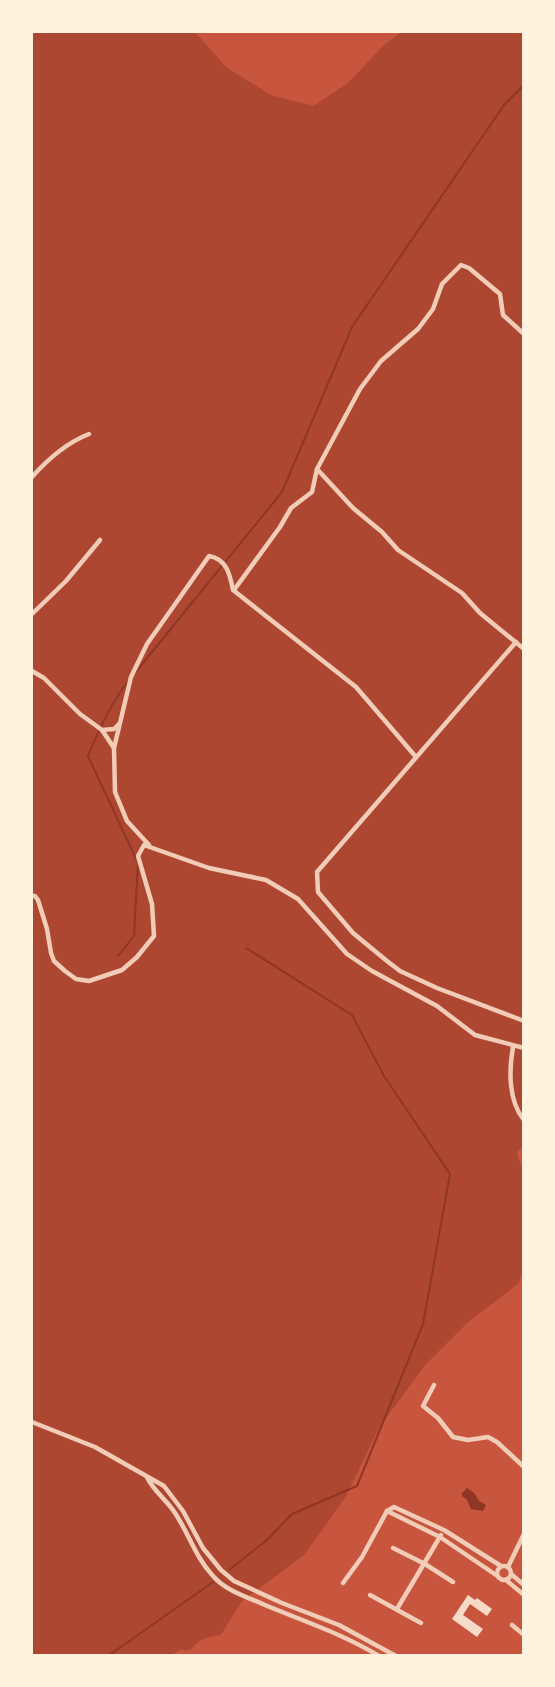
<svg xmlns="http://www.w3.org/2000/svg" width="555" height="1687" font-family="'Titillium Web',sans-serif">
	<style>
		.green { fill: #ae4732 }
		.water { fill: #8f3625 }
		.lines { fill: none; stroke-linecap: round; stroke-linejoin: round }
		.stream { stroke: #8f3625; stroke-width: 2 }
		.building { fill: #f7dbc8 }
		.minor { stroke: #f1ccb7; stroke-width: 4.5 }
	</style>
	<rect width="100%" height="100%" fill="#c8553d"/>
	<path class="green" d="M32,32H195L227,68L271,95L313,106L348,83L384,45L401,32H523L524,1146L517,1152L523,1173L524,1265L519,1283L466,1324L426,1364L380,1426L345,1498L304,1555L241,1602L221,1635C207,1637 200,1638 191,1650L184,1651L182,1649L171,1655L32,1656Z"/>
	<polygon class="water" points="467,1488 474,1493 479,1501 486,1505 483,1511 471,1509 467,1500 462,1496 462,1493"/>
	<g class="lines">
		<g class="stream">
			<polyline points="135,673 282,492 352,327 504,105 524,85"/>
			<path d="M118,956L134,936L138,863L88,756C99,729 111,703 129,680"/>
			<polyline points="229,1570 267,1540 292,1514 357,1486 423,1324 450,1174 384,1076 352,1015 246,948"/>
			<polyline points="108,1656 213,1582"/>
		</g>
	</g>
	<polygon class="building" points="468,1595 475,1600 477,1598 492,1609 487,1616 470,1604 463,1615 483,1629 477,1637 452,1619"/>
	<g class="lines">
		<g class="minor">
			<polyline points="317,469 360,389 381,361 418,329 433,309 442,284 461,265 469,268 500,294 503,315 524,334"/>
			<path d="M32,477C48,459 66,443 89,434"/>
			<polyline points="234,590 280,527 291,508 312,492 317,469 353,508 382,532 398,550 462,593 480,613 524,649"/>
			<polyline points="32,614 66,581 100,540"/>
			<polyline points="516,642 317,872 318,892 353,933 387,961 400,971 437,988 524,1021"/>
			<polyline points="32,671 44,678 80,714 102,730 114,748 115,792 127,821 149,845"/>
			<polyline points="102,730 114,729 119,724"/>
			<path d="M114,748L131,677L147,644L209,556C227,559 230,575 233,590L356,687L416,757"/>
			<polyline points="32,896 35,896 38,900 47,929 51,953 54,961 65,971 76,979 89,981 122,970 137,957 154,936 152,904 138,856 144,845 209,868 266,880 298,899 347,954 372,971 437,1006 475,1035 524,1048"/>
			<path d="M513,1047C509,1069 508,1101 524,1120"/>
			<polyline points="434,1385 423,1406 438,1418 453,1437 468,1440 488,1437 497,1442 524,1467"/>
			<polyline points="32,1422 95,1447 164,1486 183,1511 203,1548 221,1570 234,1581 282,1603 339,1625 396,1656"/>
			<path d="M147,1477C154,1492 167,1500 175,1513C189,1534 196,1558 213,1576C226,1591 247,1597 265,1605C303,1621 343,1634 379,1656"/>
			<polyline points="387,1511 394,1507 444,1530 501,1566"/>
			<polyline points="387,1511 440,1537 496,1575"/>
			<polyline points="393,1548 425,1564 453,1582"/>
			<circle cx="504" cy="1573" r="7"/>
			<polyline points="508,1567 524,1534"/>
			<polyline points="511,1574 524,1585"/>
			<polyline points="506,1580 524,1595"/>
			<polyline points="343,1583 362,1557 387,1511"/>
			<polyline points="370,1595 421,1623"/>
			<polyline points="397,1609 441,1535"/>
			<polyline points="512,1625 524,1635"/>
		</g>
	</g>
	<rect width="555" height="1687" fill="none" stroke="#fff3e0" stroke-width="66"/>
</svg>
